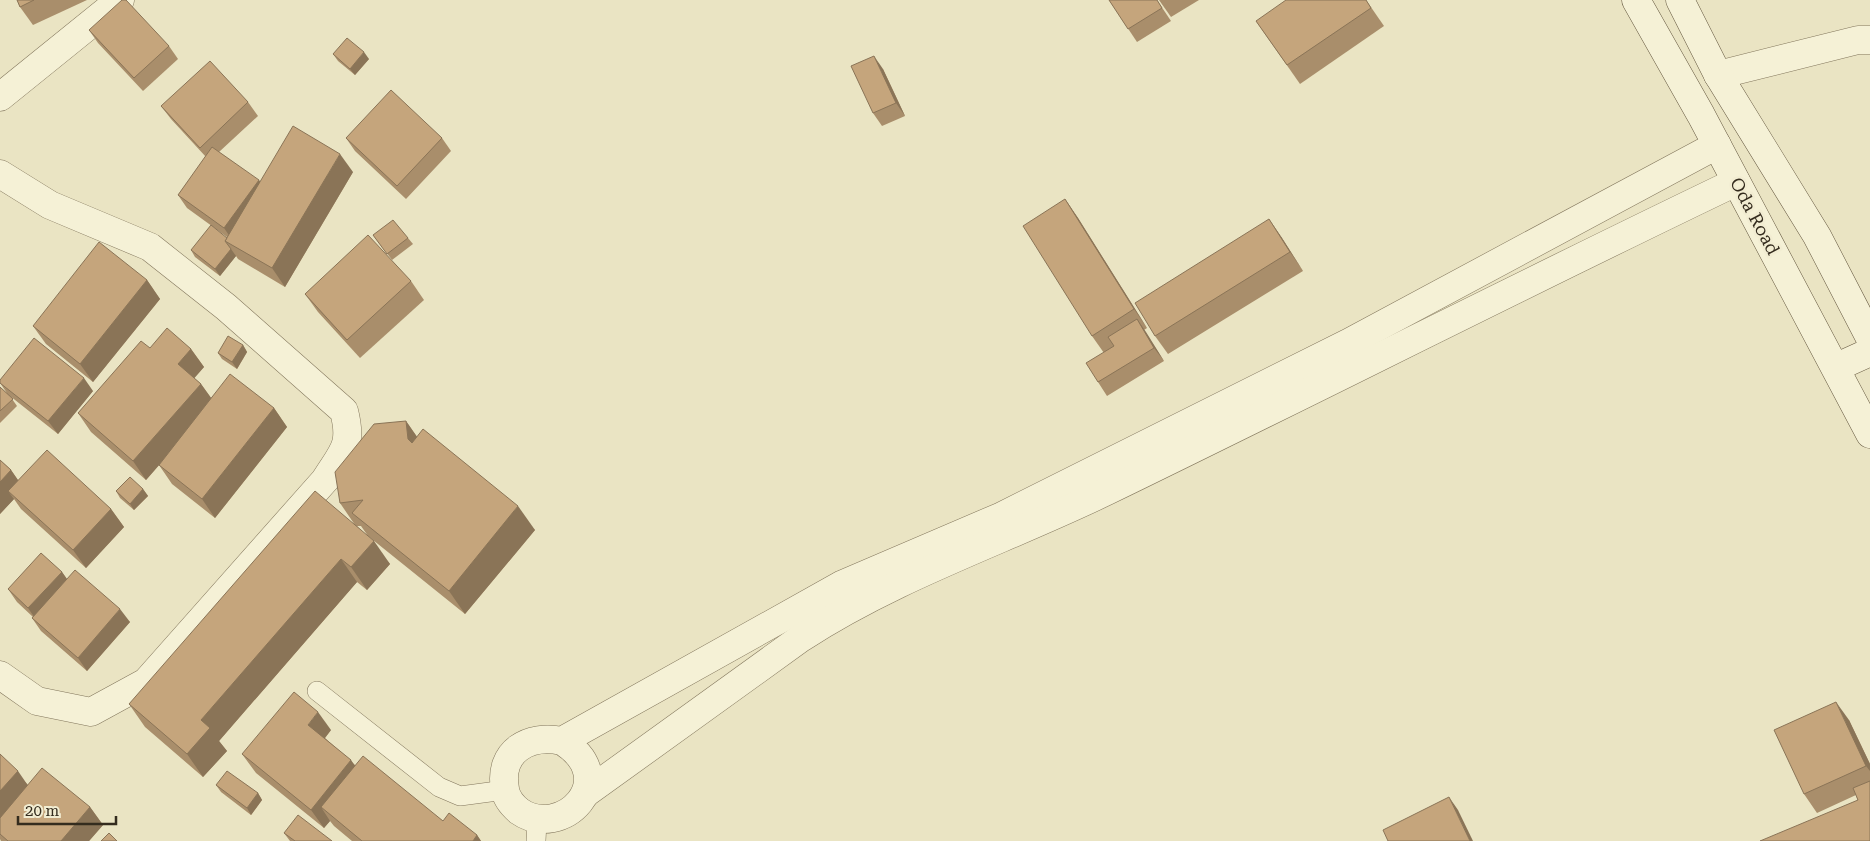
<svg xmlns="http://www.w3.org/2000/svg" width="1870" height="841" font-family="'Roboto Serif',serif">
	<style>
		.lines { fill: none; stroke-linecap: round; stroke-linejoin: round }
		.lane-casing { stroke: #82765c; stroke-width: 20 }
		.street-casing { stroke: #82765c; stroke-width: 29 }
		.secondary-casing { stroke: #64573f; stroke-width: 29 }
		.lane { stroke: #f5f1d6; stroke-width: 19 }
		.street { stroke: #f5f1d6; stroke-width: 28 }
		.secondary { stroke: #f5f1d6; stroke-width: 28 }
		.wall { fill: #a98e6b }
		.shaded-wall { fill: #8a7457 }
		.building { fill: #c5a57c; stroke: #8a7457 }
		.labels { text-anchor: middle; dominant-baseline: central; stroke-width: 5; stroke-linejoin: round; paint-order: stroke }
		.street-label { font-size: 18px; fill: #342c1e; stroke: #f2edd2 }
	</style>
	<rect width="100%" height="100%" fill="#eae4c3"/>
	<g class="lines">
		<defs>
			<g id="lane">
				<polyline points="317,691 439,787 460,796 505,790"/>
				<polyline points="536,841 537,821"/>
			</g>
			<g id="street">
				<polyline points="1718,75 1858,40 1870,40"/>
				<polyline points="0,97 120,0"/>
				<path d="M0,174L50,205L150,247L226,307L344,411C353,446 343,451 325,480L146,682L91,712L37,701L0,675"/>
				<path d="M562,741C624,780 561,841 519,811C512,805 506,798 505,789C498,751 529,734 562,741L843,584L1002,516L1348,343L1717,145"/>
				<path d="M586,793L801,638C896,576 1006,540 1107,491C1317,389 1525,283 1736,182"/>
			</g>
			<g id="secondary">
				<polyline points="1636,0 1701,115 1870,434"/>
				<polyline points="1680,0 1718,75 1817,236 1870,338"/>
				<polyline points="1837,367 1870,352"/>
			</g>
		</defs>
		<use href="#lane" class="lane-casing"/>
		<use href="#street" class="street-casing"/>
		<use href="#secondary" class="secondary-casing"/>
		<use href="#lane" class="lane"/>
		<use href="#street" class="street"/>
		<use href="#secondary" class="secondary"/>
	</g>
	<g class="wall">
		<polygon points="17,0 87,0 33,25 20,7"/>
		<polygon points="1109,0 1157,0 1171,21 1137,42"/>
		<polygon points="1159,0 1199,0 1171,17"/>
		<polygon points="1366,0 1384,26 1300,84 1256,21"/>
		<polygon points="89,30 169,46 178,59 143,91 98,43"/>
		<polygon points="333,54 369,59 355,75 338,61"/>
		<polygon points="883,69 905,116 882,126 873,113"/>
		<polygon points="248,102 258,116 219,152 260,182 353,172 285,287 238,259 236,256 220,276 195,257 191,250 227,238 227,237 187,208 178,195 206,157 171,119 161,106"/>
		<polygon points="346,138 442,138 451,151 406,199 355,151"/>
		<polygon points="1065,199 1078,218 1147,328 1144,330 1164,361 1107,396 1098,382 1104,353 1092,336"/>
		<polygon points="1269,219 1282,238 1303,271 1168,354 1155,336"/>
		<polygon points="373,235 408,238 413,244 392,260"/>
		<polygon points="147,280 160,299 93,382 46,344 33,326"/>
		<polygon points="411,281 424,300 360,358 318,312 305,294"/>
		<polygon points="243,345 247,352 237,369 222,359 218,353"/>
		<polygon points="150,348 191,349 204,367 194,378 201,384 211,398 274,408 287,427 215,518 172,484 159,465 160,464 146,480 91,432 78,413"/>
		<polygon points="0,380 93,391 58,434 10,396 17,406 0,423 0,387 7,393 0,383"/>
		<polygon points="406,421 417,437 535,530 465,614 368,536 361,526 357,526 390,564 367,590 357,582 219,741 227,751 203,777 145,727 129,704 355,525 340,503"/>
		<polygon points="0,460 11,470 18,480 111,509 124,527 86,568 21,509 14,499 0,514"/>
		<polygon points="143,489 148,496 134,510 120,498 116,491"/>
		<polygon points="62,572 67,579 130,622 87,671 41,631 32,618 33,617 17,602 8,589"/>
		<polygon points="1849,720 1870,764 1870,841 1856,795 1817,813 1804,794"/>
		<polygon points="331,730 325,738 355,765 443,821 477,835 481,841 352,841 334,826 330,821 324,828 256,773 242,754"/>
		<polygon points="0,754 28,785 90,807 103,825 89,841 1,841 0,839"/>
		<polygon points="216,785 258,793 262,800 251,815 221,792"/>
		<polygon points="284,833 332,841 290,841"/>
	</g>
	<g class="shaded-wall">
		<polygon points="364,52 369,59 355,75 350,69"/>
		<polygon points="874,56 883,69 905,116 896,103"/>
		<polygon points="340,154 353,172 285,287 272,268"/>
		<polygon points="259,180 268,193 233,241 224,228"/>
		<polygon points="1065,199 1078,218 1147,328 1134,309"/>
		<polygon points="1269,219 1282,238 1303,271 1290,252"/>
		<polygon points="231,249 236,256 220,276 215,269"/>
		<polygon points="147,280 160,299 93,382 80,364"/>
		<polygon points="1137,319 1146,332 1164,361 1154,348"/>
		<polygon points="243,345 247,352 237,369 232,362"/>
		<polygon points="191,349 204,367 191,382 178,364"/>
		<polygon points="84,378 93,391 58,434 48,421"/>
		<polygon points="201,384 214,402 146,480 133,461"/>
		<polygon points="274,408 287,427 215,518 202,499"/>
		<polygon points="406,421 422,444 424,462 408,439"/>
		<polygon points="11,470 24,489 8,491 14,499 0,514 0,482"/>
		<polygon points="143,489 148,496 134,510 130,504"/>
		<polygon points="518,506 535,530 465,614 449,591"/>
		<polygon points="111,509 124,527 86,568 73,550"/>
		<polygon points="374,541 390,564 367,590 351,567"/>
		<polygon points="341,559 357,582 219,741 227,751 203,777 187,754 201,720"/>
		<polygon points="62,572 71,585 37,621 28,608"/>
		<polygon points="120,609 130,622 87,671 78,658"/>
		<polygon points="1836,702 1849,720 1870,764 1870,771 1866,766"/>
		<polygon points="318,712 331,730 321,743 308,725"/>
		<polygon points="351,760 364,779 321,807 330,821 324,828 311,810"/>
		<polygon points="18,771 31,790 0,823 0,791"/>
		<polygon points="258,793 262,800 251,815 247,808"/>
		<polygon points="1449,797 1458,810 1473,841 1470,841"/>
		<polygon points="90,807 103,825 89,841 61,841"/>
		<polygon points="477,835 481,841 473,841"/>
	</g>
	<g class="building">
		<polygon points="17,0 34,0 20,7"/>
		<polygon points="122,0 126,0 169,46 134,78 89,30"/>
		<polygon points="1109,0 1157,0 1162,8 1128,29"/>
		<polygon points="1286,0 1366,0 1371,8 1287,65 1256,21"/>
		<polygon points="347,38 364,52 350,69 333,54"/>
		<polygon points="874,56 896,103 873,113 851,66"/>
		<polygon points="210,61 248,102 200,148 161,106"/>
		<polygon points="391,90 442,138 397,186 346,138"/>
		<polygon points="293,126 340,154 272,268 225,241"/>
		<polygon points="212,147 259,180 224,228 178,195"/>
		<polygon points="1065,199 1134,309 1092,336 1023,226"/>
		<polygon points="1269,219 1290,252 1155,336 1135,303"/>
		<polygon points="393,220 408,238 387,254 373,235"/>
		<polygon points="211,225 227,238 225,241 231,249 215,269 191,250"/>
		<polygon points="368,235 411,281 347,340 305,294"/>
		<polygon points="99,242 147,280 80,364 33,326"/>
		<polygon points="1137,319 1154,348 1098,382 1086,363 1114,346 1108,337"/>
		<polygon points="167,328 191,349 178,364 201,384 133,461 78,413 141,341 150,348"/>
		<polygon points="228,336 243,345 232,362 218,353"/>
		<polygon points="34,338 84,378 48,421 0,383 0,380"/>
		<polygon points="230,374 274,408 202,499 159,465"/>
		<polygon points="0,387 13,399 0,411"/>
		<polygon points="406,421 408,439 412,443 423,429 518,506 449,591 352,513 363,500 340,503 335,472 374,424"/>
		<polygon points="47,450 111,509 73,550 8,491"/>
		<polygon points="0,460 11,470 0,482"/>
		<polygon points="130,477 143,489 130,504 116,491"/>
		<polygon points="315,491 374,541 351,567 341,559 201,720 210,728 187,754 129,704"/>
		<polygon points="41,553 62,572 28,608 8,589"/>
		<polygon points="75,570 120,609 78,658 32,618"/>
		<polygon points="294,692 318,712 308,725 351,760 311,810 242,754"/>
		<polygon points="1836,702 1866,766 1804,794 1774,730"/>
		<polygon points="0,754 18,771 0,791"/>
		<polygon points="363,756 443,821 449,813 477,835 473,841 362,841 321,807"/>
		<polygon points="42,768 90,807 61,841 8,841 0,834 0,818"/>
		<polygon points="227,771 258,793 247,808 216,785"/>
		<polygon points="1870,781 1870,841 1760,841 1858,800 1853,788"/>
		<polygon points="1449,797 1470,841 1388,841 1383,830"/>
		<polygon points="298,815 332,841 295,841 284,833"/>
		<polygon points="109,833 117,841 101,841"/>
	</g>
	<g class="labels">
		<g class="street-label">
			<text transform="translate(1755 216) rotate(62)">Oda Road</text>
		</g>
	</g>
	<path d="M18 816v8h98v-8" fill="none" stroke="#342c1e" stroke-width="2.5"/>
	<text x="25" y="816" font-size="15" fill="#342c1e" stroke="#f2edd2" stroke-width="4" paint-order="stroke">20 m</text>
</svg>
